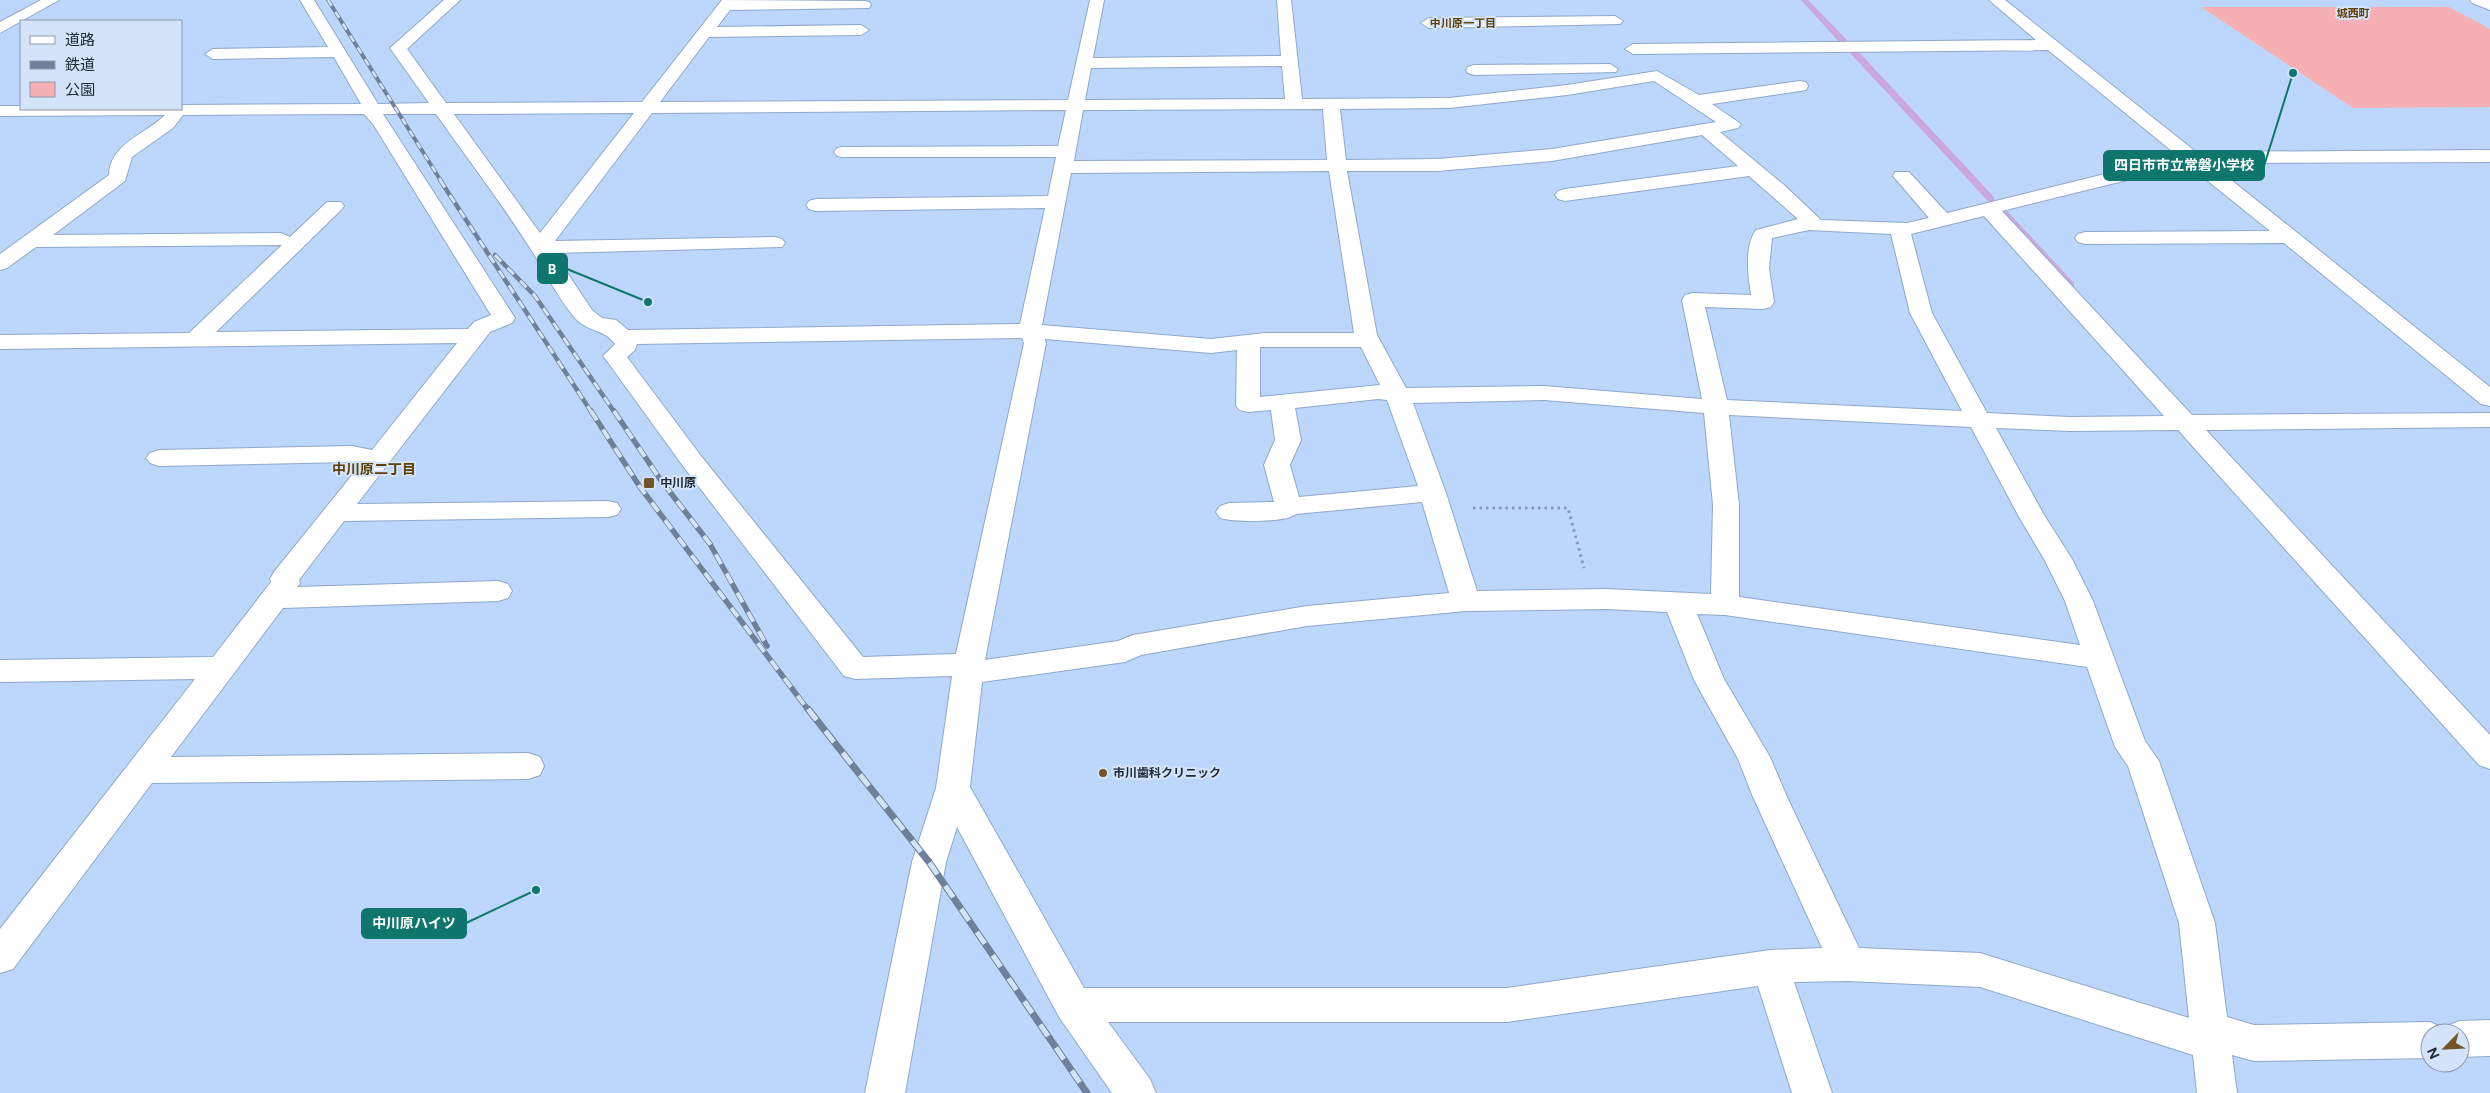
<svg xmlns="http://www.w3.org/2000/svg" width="2490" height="1093" font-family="Figtree,'Noto Sans JP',sans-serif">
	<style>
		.green { fill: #f6afb3 }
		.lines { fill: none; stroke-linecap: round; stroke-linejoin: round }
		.stream { fill: #cca7de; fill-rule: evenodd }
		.minor-casing { stroke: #8ea8ca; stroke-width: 2 }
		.path { stroke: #859ab7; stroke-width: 3; stroke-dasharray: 2.5 4; stroke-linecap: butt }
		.minor { fill: #fff; fill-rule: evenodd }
		.rail-far3-casing { stroke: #6f819a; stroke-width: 4 }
		.rail-far2-casing { stroke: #6f819a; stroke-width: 4.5 }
		.rail-far1-casing { stroke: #6f819a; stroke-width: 5.5 }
		.rail-casing { stroke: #6f819a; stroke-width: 7 }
		.rail-far3 { stroke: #d3e3f9; stroke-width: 2.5; stroke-dasharray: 7; stroke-linecap: butt }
		.rail-far2 { stroke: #d3e3f9; stroke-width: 3; stroke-dasharray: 9; stroke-linecap: butt }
		.rail-far1 { stroke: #d3e3f9; stroke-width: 4; stroke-dasharray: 11; stroke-linecap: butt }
		.rail { stroke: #d3e3f9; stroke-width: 5; stroke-dasharray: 14; stroke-linecap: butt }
		.poi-dot { fill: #735529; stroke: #d3e3f9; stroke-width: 2 }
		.labels { text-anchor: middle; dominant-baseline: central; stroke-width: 4; stroke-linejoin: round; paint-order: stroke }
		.far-neighbourhood-label { font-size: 11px; font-weight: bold; fill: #5f3f06; stroke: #d3e3f9 }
		.poi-label { font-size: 12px; font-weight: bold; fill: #212b39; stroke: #d3e3f9; text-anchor: start }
		.neighbourhood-label { font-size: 14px; font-weight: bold; fill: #5f3f06; stroke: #d3e3f9 }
		.leader { fill: none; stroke: #0f766e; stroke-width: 2 }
		.callout-dot { fill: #0f766e; stroke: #d3e3f9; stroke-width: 2 }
		.callout { fill: #0f766e; stroke: #0f766e; stroke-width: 2 }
		.callout-label { font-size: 14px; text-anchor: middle; font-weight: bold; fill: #fff }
	</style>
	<rect width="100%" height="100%" fill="#bcd7fb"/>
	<polygon class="green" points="2201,7 2449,7 2490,29 2490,107 2353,108"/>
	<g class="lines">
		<g class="stream">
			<polygon points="1801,0 1808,0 1847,40 1847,44 1841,44"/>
			<polygon points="1850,49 1856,49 1994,197 1994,201 1988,201 1850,53"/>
			<polygon points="2004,210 2007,211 2074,283 2074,287 2068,287 2001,215 2001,211"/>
		</g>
		<defs>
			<g id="minor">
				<polygon points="41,0 59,0 0,33 0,22"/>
				<path d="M300,0H314L378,104L429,103L390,48L444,0H460L407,49L446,103L642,102L722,0L864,1L869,2L871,5L869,8L730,10L717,27L861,25L869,30L861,35L709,37L660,102L1068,100L1090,0H1104L1093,58L1281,56L1277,0H1291L1302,99L1449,98L1567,85L1657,71L1699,95L1800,81L1806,82L1808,86L1806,90L1800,91L1712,104L1741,124L1738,128L1720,132L1784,185L1821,220L1907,223L1929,218L1893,176L1895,172H1909L1947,213L2178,156L2048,50L1633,54L1625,49L1633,44L2036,40L1989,0H2005L2196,152L2490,150V162L2210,163L2490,387V406L2481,404L2284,243L2085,244L2078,242L2075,238L2078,234L2085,232L2270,231L2188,165L2002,211L2192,415L2490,413V427L2206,430L2490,735V769L2479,765L2178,430L2070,431L1996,428L2044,515L2072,559L2093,601L2145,741L2159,761L2215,923L2227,1017L2254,1025L2430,1022L2445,1029L2446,1026L2460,1021L2490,1020V1056L2460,1057V1033H2430V1058L2254,1061L2232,1055L2237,1093H2197L2193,1055L1980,987L1848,981L1794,982L1832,1093H1792L1758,986L1507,1022H1108L1150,1079L1156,1093H1112L1059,1017L957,827L946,862L905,1093H865L912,862L936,788L952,676L855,679L844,676L683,466L607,361L603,356L615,344C605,329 587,332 575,318C557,297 545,271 530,248C501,202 467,158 436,114H383L515,318L512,323L490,332L357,504L608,501L617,503L621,509L617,515L608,517L344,521L299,580L300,583L297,587L498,581L508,584L512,591L508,598L498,601L283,608L171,757L528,753L540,757L544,766L540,775L528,779L152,783L13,969L0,973V929L195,679L0,682V660L213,657L271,582L270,579L274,572L361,464L352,462L159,466L150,463L146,458L150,453L159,450L352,446L372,450L457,343L0,349V335L189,333L282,245L36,247L7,268L0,270V254L109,175C110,143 145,135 165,115L0,116V106H21V109H181V105L361,104L334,57L213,59L205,54L213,49L328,47ZM1282,66L1285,99L1085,100L1091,68ZM1654,81L1716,122L1552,149L1438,159L1346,160L1340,109L1449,108L1567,95ZM1323,109L1327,160L1074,161L1083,110ZM1066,110L1058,146L843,147L837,148L834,152L837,156L843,157H1056L1048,196L816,199L809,201L806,205L809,209L816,211L1045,208L1020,324L628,330L616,320L602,318L592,310L554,253L782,247L785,243L782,239L775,237L555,241L652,113ZM634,113L540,233L454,114ZM364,114L373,124L491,315L474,322L468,329L216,332L341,210L344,206L341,202H327L290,237L281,233L53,235L125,181L132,157L173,128L183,115ZM1702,135L1738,166L1565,189L1558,191L1555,195L1558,199L1565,201L1749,176L1798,219L1756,230C1744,247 1748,275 1751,295L1693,293L1685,295L1682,300L1702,399L1544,386L1406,388L1377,335L1347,171H1438L1552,161ZM1329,171L1354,333H1265L1211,339L1042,325L1071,173ZM1984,216L2164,416L2070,417L1987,413L1932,313L1911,234ZM1809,230L1891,234L1910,313L1962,411L1727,400L1705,307L1763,309L1771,307L1774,302L1769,268L1772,238ZM1022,338L1024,343L956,654L863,657L701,456L627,357L635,350L637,344ZM1045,339L1211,353L1237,350L1236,405L1239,410L1248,412L1271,410L1275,440L1264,465L1274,502L1229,503L1220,506L1216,512L1220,518C1233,522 1286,523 1296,514L1422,502L1449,593L1307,606L1133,635L1118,641L985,660L1046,343ZM1260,347H1361L1380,385L1260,397ZM1378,399L1387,400L1418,486L1299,497L1290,465L1301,440L1295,408ZM1544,400L1704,413L1713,505L1711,594L1606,589L1477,591L1446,493L1413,403ZM1729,415L1971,427L2018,515L2044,559L2065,601L2080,645L1739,597V505ZM1606,609L1667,612L1694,680L1738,759L1753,797L1822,948L1770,950L1507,988H1084L970,787L982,682L1125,662L1141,655L1307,626L1466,611ZM1697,614L1725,615L2087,667L2115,747L2128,766L2179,923L2189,1018L1980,953L1859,948L1787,797L1770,757L1724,679Z"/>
				<polygon points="2470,0 2490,0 2490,10 2472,3"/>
				<polygon points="1615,16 1623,21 1620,24 1429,28 1421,23 1429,18"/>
				<polygon points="1610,64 1618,69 1616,72 1474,75 1468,73 1466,70 1468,67 1474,65"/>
			</g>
		</defs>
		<use href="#minor" class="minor-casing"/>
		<polyline class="path" points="1473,508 1568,508 1584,568"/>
		<use href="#minor" class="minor"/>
		<defs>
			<polyline id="rail-far3" points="328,0 441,181"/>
			<g id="rail-far2">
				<polyline points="440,180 592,413"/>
				<polyline points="495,255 535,296 615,413"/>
			</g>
			<g id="rail-far1">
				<polyline points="591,411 640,487 809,711"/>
				<polyline points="614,411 660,479 710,544 767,646"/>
			</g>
			<polyline id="rail" points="808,709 929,862 1087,1093"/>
		</defs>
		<use href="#rail-far3" class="rail-far3-casing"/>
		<use href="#rail-far2" class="rail-far2-casing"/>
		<use href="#rail-far1" class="rail-far1-casing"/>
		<use href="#rail" class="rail-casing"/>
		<use href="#rail-far3" class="rail-far3"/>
		<use href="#rail-far2" class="rail-far2"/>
		<use href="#rail-far1" class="rail-far1"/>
		<use href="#rail" class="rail"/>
	</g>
	<g class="poi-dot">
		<rect x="643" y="477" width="12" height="12" rx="2.5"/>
		<circle cx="1103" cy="773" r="5"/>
	</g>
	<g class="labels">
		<g class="far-neighbourhood-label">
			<text x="2353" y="13">城西町</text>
			<text x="1463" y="23">中川原一丁目</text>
		</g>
		<g class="poi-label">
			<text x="660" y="483">中川原</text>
			<text x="1113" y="773">市川歯科クリニック</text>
		</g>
		<g class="neighbourhood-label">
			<text x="374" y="469">中川原二丁目</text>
		</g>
	</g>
	<path class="leader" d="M2293 73L2264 166M648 302L567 269M536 890L466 923"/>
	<g class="callout-dot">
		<circle cx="2293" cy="73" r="5"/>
		<circle cx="648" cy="302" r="5"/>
		<circle cx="536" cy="890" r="5"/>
	</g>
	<g class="callout">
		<rect x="2104" y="151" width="160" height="29" rx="5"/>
		<rect x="538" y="254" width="29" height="29" rx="5"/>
		<rect x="362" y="909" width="104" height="29" rx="5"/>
	</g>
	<g class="callout-label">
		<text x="2184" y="170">四日市市立常磐小学校</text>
		<text x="552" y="274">B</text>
		<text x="414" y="928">中川原ハイツ</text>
	</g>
	<rect x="20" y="20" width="162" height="90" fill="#d3e3f9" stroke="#8c99ac"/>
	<rect x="30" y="36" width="25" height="8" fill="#ffffff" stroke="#8c99ac"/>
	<text x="65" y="45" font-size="15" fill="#212b39">道路</text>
	<rect x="30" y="61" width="25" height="8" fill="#6f819a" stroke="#8c99ac"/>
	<text x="65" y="70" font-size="15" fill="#212b39">鉄道</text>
	<rect x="30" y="82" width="25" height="15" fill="#f6afb3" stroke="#8c99ac"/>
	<text x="65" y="95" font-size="15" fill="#212b39">公園</text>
	<g transform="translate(2445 1048) rotate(246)"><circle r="24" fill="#d3e3f9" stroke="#8c99ac"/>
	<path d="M0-4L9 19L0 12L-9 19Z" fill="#735529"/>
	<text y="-8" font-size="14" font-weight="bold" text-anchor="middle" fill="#212b39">N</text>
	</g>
</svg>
